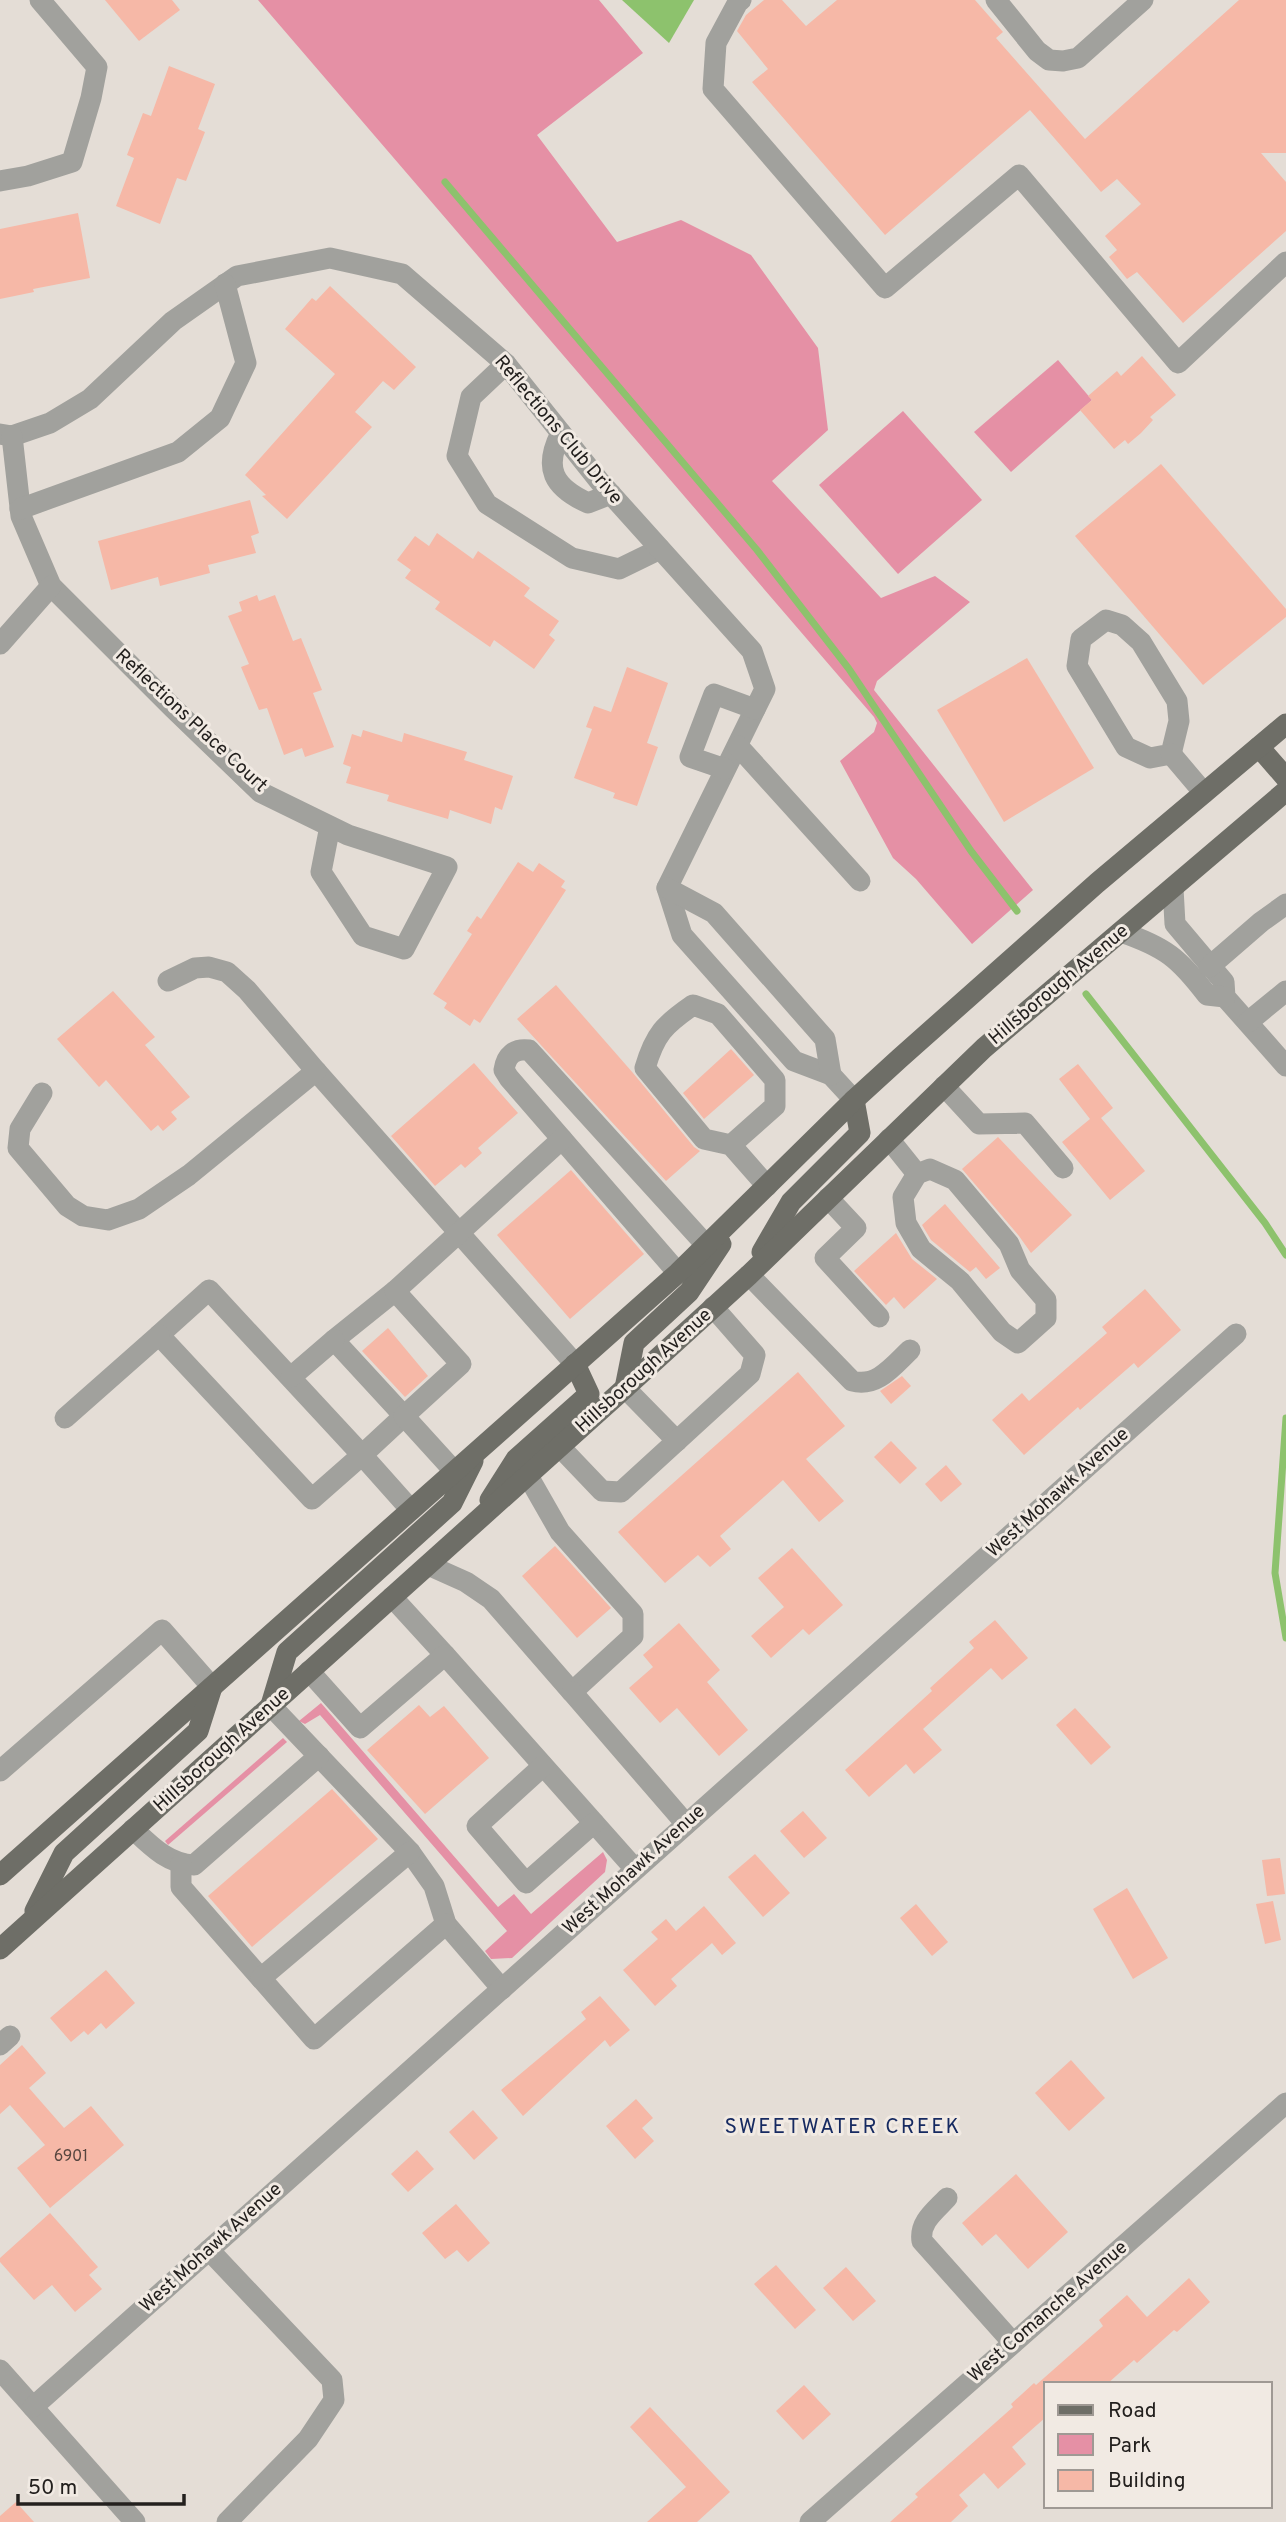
<svg xmlns="http://www.w3.org/2000/svg" width="1286" height="2522" font-family="Overpass,sans-serif">
	<style>
		.green { fill: #e590a5 }
		.water { fill: #8dc26d }
		.lines { fill: none; stroke-linecap: round; stroke-linejoin: round }
		.stream { stroke: #8dc26d; stroke-width: 7 }
		.building { fill: #f6b8a7 }
		.minor { stroke: #a1a19d; stroke-width: 21 }
		.major { stroke: #6e6e67; stroke-width: 21 }
		.labels { text-anchor: middle; dominant-baseline: central; stroke-width: 6; stroke-linejoin: round; paint-order: stroke }
		.number-label { font-size: 16px; fill: #584640 }
		.street-label { font-size: 19px; fill: #23201e; stroke: #f1eae3 }
		.neighbourhood-label { font-size: 21px; letter-spacing: 2px; fill: #162a61; stroke: #f1eae3 }
	</style>
	<rect width="100%" height="100%" fill="#e4ddd6"/>
	<g class="green">
		<polygon points="258,0 599,0 643,53 537,135 617,242 681,220 751,255 818,348 828,430 772,481 881,598 935,576 970,602 877,681 874,690 1033,890 972,944 916,879 893,858 840,761 874,732 877,723 874,717"/>
		<polygon points="1058,360 1092,400 1011,472 974,432"/>
		<polygon points="903,411 982,500 898,574 819,485"/>
		<polygon points="321,1703 498,1907 514,1894 531,1914 603,1852 607,1860 605,1872 512,1958 491,1959 485,1951 507,1931 320,1715 305,1724 299,1721"/>
		<polygon points="283,1738 287,1742 168,1845 165,1841"/>
	</g>
	<polygon class="water" points="622,0 694,0 669,43"/>
	<g class="lines">
		<g class="stream">
			<polyline points="445,182 757,550 849,669 971,851 1017,911"/>
			<polyline points="1086,994 1265,1223 1286,1255"/>
			<polyline points="1286,1418 1275,1573 1286,1638"/>
		</g>
	</g>
	<g class="building">
		<polygon points="105,0 172,0 180,10 139,41"/>
		<polygon points="764,0 782,0 806,26 837,0 975,0 1003,32 996,38 1085,139 1239,0 1286,0 1286,153 1261,153 1286,182 1286,231 1183,323 1137,272 1127,279 1109,257 1117,250 1105,236 1141,204 1117,179 1101,192 1030,110 885,235 752,82 768,69 737,31 746,15"/>
		<polygon points="169,66 215,84 198,129 205,132 186,181 177,178 160,224 116,206 134,158 127,155 143,113 151,116"/>
		<polygon points="78,213 90,278 33,289 34,292 0,299 0,229"/>
		<polygon points="330,286 416,367 394,390 383,381 355,412 372,427 287,519 262,496 266,495 245,475 335,374 285,329 312,298 316,301"/>
		<polygon points="1142,356 1176,395 1150,417 1153,420 1141,433 1128,444 1125,440 1114,449 1080,410 1092,400 1088,396 1117,371 1121,376"/>
		<polygon points="1161,464 1286,609 1286,617 1203,685 1075,536"/>
		<polygon points="250,500 259,533 251,536 256,553 208,565 210,573 160,586 158,577 111,590 98,541"/>
		<polygon points="437,533 473,559 478,551 530,588 524,596 559,621 549,635 555,640 534,669 494,640 490,647 435,609 440,602 405,578 411,570 397,560 415,536 429,546"/>
		<polygon points="257,595 259,601 275,595 293,641 301,638 322,690 313,693 334,747 305,757 302,748 284,755 267,708 259,710 241,667 249,664 228,616 242,611 239,602"/>
		<polygon points="1027,658 1094,768 1004,822 937,710"/>
		<polygon points="627,667 668,683 647,743 658,747 637,806 613,798 615,793 574,778 592,729 586,727 594,706 611,712"/>
		<polygon points="363,730 402,742 404,733 467,752 464,760 513,776 502,810 495,807 491,824 450,810 448,819 387,801 389,795 346,783 351,767 343,764 352,734 361,737"/>
		<polygon points="518,862 533,872 539,863 565,881 561,887 566,890 480,1023 474,1019 470,1026 444,1008 447,1003 433,994 472,934 467,931 477,916 481,919"/>
		<polygon points="556,985 633,1073 694,1147 700,1151 666,1181 517,1019"/>
		<polygon points="113,991 155,1037 145,1045 190,1097 171,1112 177,1119 163,1131 158,1125 151,1131 106,1080 99,1087 57,1039"/>
		<polygon points="731,1049 754,1075 704,1119 683,1093"/>
		<polygon points="474,1063 518,1113 478,1148 482,1153 465,1168 461,1164 435,1186 391,1136"/>
		<polygon points="1078,1064 1113,1108 1101,1118 1145,1171 1110,1200 1062,1142 1090,1119 1059,1079"/>
		<polygon points="998,1137 1072,1215 1031,1253 1019,1236 962,1169"/>
		<polygon points="571,1170 644,1254 570,1319 497,1235"/>
		<polygon points="945,1204 1000,1268 986,1279 976,1267 970,1272 931,1240 922,1225"/>
		<polygon points="896,1233 912,1259 937,1279 904,1309 894,1297 886,1305 854,1271"/>
		<polygon points="1145,1289 1181,1330 1138,1368 1134,1363 1080,1410 1078,1407 1024,1455 992,1420 1022,1393 1029,1401 1107,1333 1102,1327"/>
		<polygon points="388,1328 428,1376 405,1397 362,1351"/>
		<polygon points="798,1372 845,1426 806,1459 844,1501 819,1522 783,1480 720,1536 731,1549 710,1567 698,1555 665,1583 618,1532"/>
		<polygon points="902,1376 911,1386 891,1404 880,1391"/>
		<polygon points="891,1441 917,1468 900,1484 874,1457"/>
		<polygon points="946,1465 962,1484 941,1502 925,1484"/>
		<polygon points="555,1546 611,1608 577,1638 522,1576"/>
		<polygon points="792,1548 843,1605 809,1635 803,1629 771,1658 751,1636 784,1607 758,1578"/>
		<polygon points="995,1620 1028,1658 1002,1680 991,1668 923,1729 942,1750 914,1774 906,1764 869,1797 845,1770 932,1691 930,1688 974,1648 969,1642"/>
		<polygon points="679,1623 720,1670 707,1682 748,1730 719,1756 677,1708 660,1723 629,1688 653,1667 643,1655"/>
		<polygon points="419,1705 430,1717 444,1706 489,1758 425,1814 367,1750"/>
		<polygon points="1075,1708 1111,1747 1091,1765 1056,1725"/>
		<polygon points="332,1789 378,1839 252,1947 208,1896"/>
		<polygon points="803,1811 827,1838 804,1858 780,1831"/>
		<polygon points="755,1854 790,1893 763,1917 728,1877"/>
		<polygon points="1280,1858 1285,1894 1267,1896 1262,1860"/>
		<polygon points="1127,1888 1168,1958 1133,1979 1093,1909"/>
		<polygon points="1273,1901 1281,1940 1265,1944 1256,1904"/>
		<polygon points="916,1904 948,1942 932,1956 900,1918"/>
		<polygon points="704,1906 736,1943 722,1955 712,1943 671,1979 677,1986 655,2006 623,1970 658,1939 651,1932 666,1919 676,1931"/>
		<polygon points="106,1970 135,2003 106,2029 101,2023 88,2035 84,2031 71,2042 50,2018"/>
		<polygon points="600,1996 630,2030 610,2047 605,2040 523,2116 501,2090 586,2019 581,2012"/>
		<polygon points="22,2045 46,2073 29,2088 64,2128 91,2106 124,2145 50,2208 17,2168 45,2145 10,2105 0,2114 0,2065"/>
		<polygon points="1071,2060 1105,2098 1069,2131 1035,2093"/>
		<polygon points="636,2099 653,2118 642,2128 654,2141 635,2159 606,2126"/>
		<polygon points="473,2110 498,2138 474,2160 449,2132"/>
		<polygon points="417,2150 434,2169 408,2192 391,2174"/>
		<polygon points="1016,2174 1068,2232 1028,2269 996,2234 982,2246 962,2223"/>
		<polygon points="456,2204 490,2243 468,2262 457,2250 445,2259 422,2233"/>
		<polygon points="50,2213 98,2267 89,2275 102,2289 75,2312 52,2285 34,2300 0,2262 0,2258"/>
		<polygon points="776,2265 816,2310 795,2329 754,2284"/>
		<polygon points="846,2267 876,2301 853,2321 823,2288"/>
		<polygon points="1189,2278 1210,2302 1177,2332 1174,2330 1137,2363 1134,2360 1107,2384 1046,2384 1046,2417 1012,2447 1026,2464 998,2489 984,2473 959,2495 968,2506 951,2522 890,2522 918,2497 915,2494 1013,2407 1011,2404 1034,2383 1036,2385 1103,2326 1099,2320 1127,2295 1147,2317"/>
		<polygon points="804,2385 831,2414 803,2440 776,2411"/>
		<polygon points="650,2407 730,2492 697,2522 647,2522 686,2487 630,2427"/>
		<polygon points="16,2502 34,2522 0,2522 0,2516"/>
	</g>
	<g class="lines">
		<g class="minor">
			<polyline points="741,0 738,2 716,43 713,89 885,288 1019,175 1178,363 1286,262"/>
			<polyline points="996,0 1037,51 1049,60 1063,61 1078,58 1143,0"/>
			<polyline points="0,181 28,176 72,162 91,98 97,67 40,0"/>
			<polyline points="506,364 471,397 457,456 487,504 572,558 619,569 660,549"/>
			<path d="M561,433C543,468 553,487 588,503L611,494"/>
			<polyline points="0,434 12,436 50,423 90,399 173,321 237,276 330,258 402,274 506,364 600,482 752,651 765,689 667,888 682,935 794,1061 831,1075 854,1100"/>
			<polyline points="12,436 21,516 51,586 173,708 260,792 348,835 447,867 404,949 363,936 321,872 330,826"/>
			<polyline points="20,509 178,452 220,418 246,363 225,284"/>
			<polygon points="1106,620 1122,625 1141,642 1177,701 1179,721 1171,754 1150,758 1126,747 1077,666 1081,639"/>
			<polyline points="0,644 51,586"/>
			<polyline points="738,746 860,881"/>
			<polyline points="1171,754 1204,793"/>
			<polyline points="725,769 690,757 714,694 755,709"/>
			<polyline points="667,888 714,913 825,1039 831,1075"/>
			<polyline points="1173,888 1175,924 1224,982 1225,997 1286,1066"/>
			<path d="M1121,932C1165,947 1179,958 1207,995L1225,997"/>
			<polyline points="1209,967 1261,922 1286,904"/>
			<polyline points="1248,1022 1286,991"/>
			<polyline points="316,1071 575,1364"/>
			<polyline points="944,1086 979,1124 1025,1123 1063,1168"/>
			<polyline points="42,1093 20,1129 18,1148 67,1206 83,1216 108,1220 139,1209 189,1175 316,1071 247,990 227,972 209,967 195,968 168,981"/>
			<polyline points="889,1139 917,1174"/>
			<path d="M731,1145L775,1106V1080L718,1014L693,1005C664,1025 655,1034 645,1068L704,1139L731,1145L767,1186"/>
			<polygon points="930,1169 955,1180 1009,1244 1020,1270 1046,1300 1046,1318 1018,1343 1002,1332 960,1281 921,1249 906,1223 903,1197 917,1174"/>
			<polyline points="828,1198 856,1228 825,1258 879,1317"/>
			<path d="M678,1273L509,1078L504,1070C506,1055 515,1048 529,1050L706,1245"/>
			<path d="M749,1275L852,1381C877,1388 893,1366 910,1350"/>
			<polyline points="395,1291 334,1340 404,1416 362,1455 209,1290 159,1335 312,1499 362,1455 411,1510"/>
			<polyline points="291,1377 334,1340"/>
			<polyline points="625,1388 677,1441"/>
			<polyline points="65,1418 159,1335"/>
			<polyline points="560,1447 602,1491 621,1492 750,1374 755,1355 713,1307"/>
			<polyline points="454,1471 404,1416 461,1364 395,1291 562,1139"/>
			<polyline points="428,1565 466,1582 491,1599 572,1692 633,1636 633,1614 560,1532 528,1476"/>
			<polyline points="392,1597 445,1655"/>
			<polyline points="309,1671 360,1728 445,1655 635,1869"/>
			<polyline points="572,1692 686,1824"/>
			<polyline points="271,1706 410,1852 434,1886 446,1924 502,1989"/>
			<polyline points="543,1766 477,1826 526,1883 594,1823"/>
			<polyline points="0,1771 162,1630 212,1687"/>
			<path d="M133,1829C151,1846 168,1864 194,1865L319,1756"/>
			<polyline points="181,1864 181,1887 314,2039 446,1924"/>
			<polyline points="261,1978 410,1852"/>
			<polyline points="0,2045 10,2036"/>
			<path d="M947,2198C935,2211 919,2222 922,2241L1013,2343"/>
			<polyline points="209,2250 332,2380 334,2400 308,2439 227,2522"/>
			<polyline points="0,2370 135,2522"/>
			<polyline points="33,2407 1236,1334"/>
			<polyline points="810,2522 1286,2103"/>
		</g>
		<g class="major">
			<polyline points="1259,747 1286,778"/>
			<polyline points="762,1252 791,1202 860,1133 854,1100"/>
			<polyline points="625,1388 634,1343 689,1292 721,1244"/>
			<polyline points="490,1500 516,1459 589,1394 575,1364"/>
			<polyline points="271,1705 287,1652 452,1503 473,1461"/>
			<polyline points="0,1875 678,1273 854,1100 900,1058 1097,883 1286,724"/>
			<polyline points="35,1911 64,1853 198,1731 212,1687"/>
			<polyline points="0,1949 625,1388 749,1275 984,1048 1286,791"/>
		</g>
	</g>
	<g class="labels">
		<g class="number-label">
			<text x="71" y="2157">6901</text>
		</g>
		<g class="street-label">
			<text transform="translate(558 430) rotate(50)">Reflections Club Drive</text>
			<text transform="translate(191 721) rotate(43)">Reflections Place Court</text>
			<text transform="translate(1059 985) rotate(-40)">Hillsborough Avenue</text>
			<text transform="translate(644 1371) rotate(-42)">Hillsborough Avenue</text>
			<text transform="translate(1058 1493) rotate(-42)">West Mohawk Avenue</text>
			<text transform="translate(222 1750) rotate(-42)">Hillsborough Avenue</text>
			<text transform="translate(634 1870) rotate(-42)">West Mohawk Avenue</text>
			<text transform="translate(211 2248) rotate(-42)">West Mohawk Avenue</text>
			<text transform="translate(1048 2312) rotate(-41)">West Comanche Avenue</text>
		</g>
		<g class="neighbourhood-label">
			<text x="843" y="2127">SWEETWATER CREEK</text>
		</g>
	</g>
	<rect x="1044" y="2382" width="228" height="126" fill="#f1eae3" stroke="#9f9994" stroke-width="2"/>
	<rect x="1058" y="2405" width="35" height="10" fill="#6e6e67" stroke="#9f9994" stroke-width="2"/>
	<text x="1108" y="2417" font-size="21" fill="#23201e">Road</text>
	<rect x="1058" y="2434" width="35" height="21" fill="#e590a5" stroke="#9f9994" stroke-width="2"/>
	<text x="1108" y="2452" font-size="21" fill="#23201e">Park</text>
	<rect x="1058" y="2470" width="35" height="21" fill="#f6b8a7" stroke="#9f9994" stroke-width="2"/>
	<text x="1108" y="2487" font-size="21" fill="#23201e">Building</text>
	<path d="M18 2494v10h166v-10" fill="none" stroke="#23201e" stroke-width="3.5"/>
	<text x="28" y="2494" font-size="21" fill="#23201e" stroke="#f1eae3" stroke-width="5" paint-order="stroke">50 m</text>
</svg>
